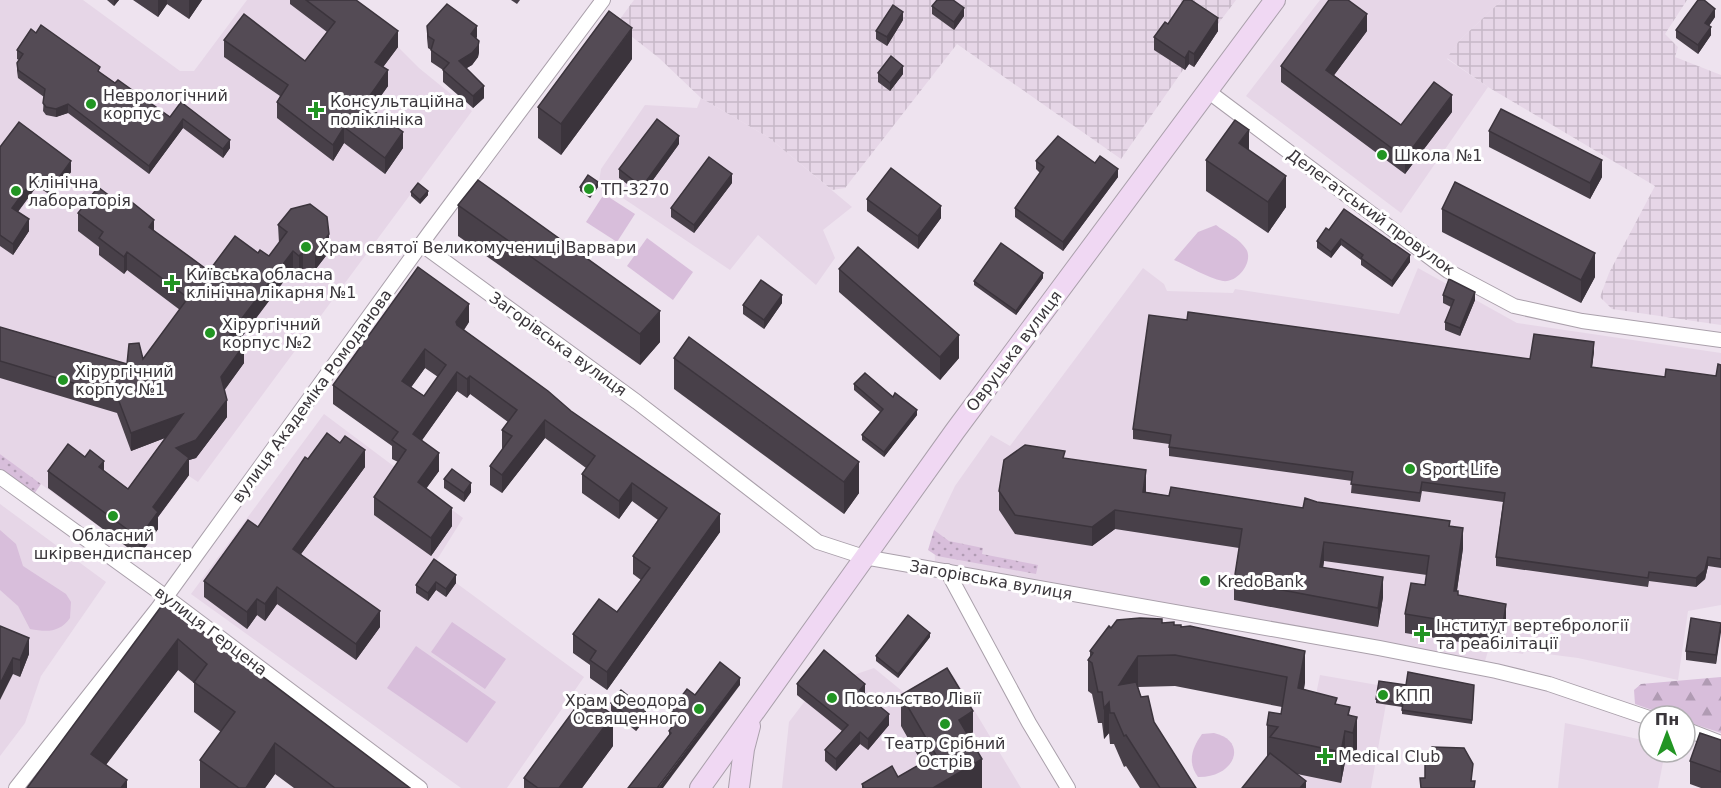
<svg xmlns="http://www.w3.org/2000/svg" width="1721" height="788" font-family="'DejaVu Sans',sans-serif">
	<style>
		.built { fill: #e6d6e7 }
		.industrial { fill: url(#industrial-grid) }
		.grass { fill: url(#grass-dots) }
		.forest { fill: url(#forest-firs) }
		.park { fill: #d8bedb }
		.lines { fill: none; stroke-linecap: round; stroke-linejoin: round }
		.street-casing { stroke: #aaa0ab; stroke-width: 16 }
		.secondary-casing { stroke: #aaa0ab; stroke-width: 22 }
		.street { stroke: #fff; stroke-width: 14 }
		.secondary { stroke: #f0d8f3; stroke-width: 20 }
		.wall { fill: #484049; fill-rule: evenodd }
		.shaded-wall { fill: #3b343c }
		.building { fill: #544b55; stroke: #3b343c; stroke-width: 1.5; fill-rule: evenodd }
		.poi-dot { fill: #229523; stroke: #fff; stroke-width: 2 }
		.labels { text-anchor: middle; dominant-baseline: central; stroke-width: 6; stroke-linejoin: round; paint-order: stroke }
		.poi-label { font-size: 16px; fill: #3a363b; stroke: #fff; text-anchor: start }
		.street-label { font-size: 16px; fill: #3a363b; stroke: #fff }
	</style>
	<defs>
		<pattern id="industrial-grid" width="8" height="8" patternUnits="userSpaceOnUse" patternTransform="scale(1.5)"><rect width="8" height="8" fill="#e6d6e7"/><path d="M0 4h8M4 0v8" fill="none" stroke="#c6b8c7"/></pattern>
		<pattern id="grass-dots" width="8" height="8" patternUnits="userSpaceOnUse" patternTransform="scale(1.5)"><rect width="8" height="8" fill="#d8bedb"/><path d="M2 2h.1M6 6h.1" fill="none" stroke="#b09bb3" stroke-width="1.8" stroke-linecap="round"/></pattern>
		<pattern id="forest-firs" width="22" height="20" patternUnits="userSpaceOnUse" patternTransform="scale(1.5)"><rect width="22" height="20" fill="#d8bedb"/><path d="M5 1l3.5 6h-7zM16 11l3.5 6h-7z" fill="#b09bb3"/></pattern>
	</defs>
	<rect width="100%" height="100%" fill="#eee3ef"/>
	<g class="built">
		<polygon points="0,0 83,0 180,71 194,71 247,0 334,0 398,47 419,68 472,111 198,482 189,476 153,525 158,529 139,556 0,454"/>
		<polygon points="1320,0 1502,0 1459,41 1447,59 1488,87 1401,213 1246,96"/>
		<polygon points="701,98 768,137 852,207 823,230 835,258 816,285 758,235 730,270 599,182 601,169 645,105 697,108"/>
		<polygon points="1143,268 1164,284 1167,291 1233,293 1235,289 1399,314 1418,268 1517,323 1721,353 1721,605 1688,611 1678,680 1578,658 1524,651 1523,654 1489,648 1484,664 935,564 934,530 955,486 991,435 1010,446"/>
		<polygon points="324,414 463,518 433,566 584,677 507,788 461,788 191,594"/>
		<polygon points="0,504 106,582 41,676 25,723 0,756"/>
		<polygon points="824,662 845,678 874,668 913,700 953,675 1021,788 782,788 789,722 805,701 797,695"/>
		<polygon points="1320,675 1389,687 1371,788 1255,788 1313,709"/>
		<polygon points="1565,723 1647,741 1649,738 1649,752 1665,752 1658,788 1558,788"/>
	</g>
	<g class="industrial">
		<polygon points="634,0 1236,0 1215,28 1218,31 1194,67 1189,64 1183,70 1121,159 957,44 845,188 832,190 768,137 701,98 659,58 622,29 620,19"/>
		<polygon points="1502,0 1687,0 1665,34 1678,47 1675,57 1721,75 1721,325 1612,309 1600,297 1609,273 1655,186 1488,87 1447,58 1459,41"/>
	</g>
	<g class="grass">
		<polygon points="0,454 41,484 34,494 0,469"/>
		<polygon points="934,530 949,541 983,548 982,554 1038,565 1036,574 937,556 928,550"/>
	</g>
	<polygon class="forest" points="1721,677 1721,733 1685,721 1685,716 1669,716 1635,704 1634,690 1641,684"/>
	<g class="park">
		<polygon points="604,194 635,214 617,242 586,222"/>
		<path d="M1216,225C1225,232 1240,239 1246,249C1254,261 1238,283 1223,281C1207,278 1189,266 1174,260L1198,232Z"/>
		<polygon points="647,238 693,272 673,300 627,266"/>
		<path d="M0,530L16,544L23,566L66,594L71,602L70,618C59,633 47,632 30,629L18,606L0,590Z"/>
		<polygon points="452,622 506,659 485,689 431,652"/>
		<polygon points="416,646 496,702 467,743 387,688"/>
		<path d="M1214,733C1249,741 1235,778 1198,777C1187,762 1192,748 1202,734Z"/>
	</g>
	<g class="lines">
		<defs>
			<g id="street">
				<polyline points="1209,92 1448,271 1514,306 1582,321 1721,340"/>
				<polyline points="421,244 637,402 818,542 864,557 1379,648 1496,671 1549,684 1649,718"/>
				<polyline points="0,477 166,597 420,788"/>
				<polyline points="947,571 1029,723 1068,788"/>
				<polyline points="1685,729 1721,743"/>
				<polyline points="16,788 158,608 430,232 603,0"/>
			</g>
			<g id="secondary">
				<polyline points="700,788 955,431 1275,0"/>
				<polyline points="739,788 744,749 750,726"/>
			</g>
		</defs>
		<use href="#street" class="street-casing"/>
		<use href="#secondary" class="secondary-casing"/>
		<use href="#street" class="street"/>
		<use href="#secondary" class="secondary"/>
	</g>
	<g class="wall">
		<polygon points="107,0 119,0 114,6"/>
		<polygon points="133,0 202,0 189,19 167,4 158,17"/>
		<polygon points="290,0 356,0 398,47 383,67 388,86 371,109 403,148 385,174 344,143 333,161 277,118 277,102 280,96 224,57 224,40 305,61 327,32 290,4"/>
		<polygon points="511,0 520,0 517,4"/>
		<polygon points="932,6 964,16 954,30 932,14"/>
		<polygon points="1715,17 1709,26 1711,35 1698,54 1676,38 1676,30"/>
		<polygon points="903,20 887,46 876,39 876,31"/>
		<polygon points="1168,24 1218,31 1194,67 1189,64 1185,70 1154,50 1154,37"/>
		<polygon points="427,26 477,37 476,38 479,52 478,57 472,65 466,68 484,98 473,108 443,82 443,70 431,62 431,50 428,48 427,38"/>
		<polygon points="1367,31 1334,75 1401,125 1452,112 1405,174 1281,82 1281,66"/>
		<polygon points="36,33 170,117 181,102 230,148 223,158 183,128 149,174 68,113 56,117 46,115 43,111 44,97 18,78 17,71 17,63 19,60 17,59 17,50"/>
		<polygon points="632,59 561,155 538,138 538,107"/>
		<polygon points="878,73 903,74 890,91 878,82"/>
		<polygon points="1489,131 1602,177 1590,199 1489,147"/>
		<polygon points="679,144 642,195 619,178 619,169"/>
		<polygon points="0,147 71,172 53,197 37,186 18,212 29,231 13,255 0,246"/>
		<polygon points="1249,150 1286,207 1268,233 1206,191 1206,160"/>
		<polygon points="1036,161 1095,163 1118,177 1063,251 1015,217 1015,208 1040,173 1036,169"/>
		<polygon points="732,183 694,233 671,217 671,208"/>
		<polygon points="580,187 598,187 590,198 580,191"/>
		<polygon points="411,192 428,195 420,204 411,196"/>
		<polygon points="867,199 941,218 918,249 867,211"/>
		<polygon points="458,205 660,342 640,365 458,236"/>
		<polygon points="1442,209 1595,277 1581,303 1442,232"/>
		<polygon points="78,213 154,231 209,271 258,253 269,256 279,243 278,225 329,252 315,270 311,268 303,269 299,274 293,269 239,341 244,363 224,390 227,417 196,458 189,460 189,475 158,517 158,529 139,556 48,488 48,471 104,471 128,489 165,438 131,451 117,413 0,378 0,327 127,364 143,359 180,310 127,270 124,274 99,255 99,247 78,231"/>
		<polygon points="1329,230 1410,262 1392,287 1361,265 1361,260 1341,245 1331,258 1317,248 1317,241"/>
		<polygon points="839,269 959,358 940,380 839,292"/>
		<polygon points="1043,278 1016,315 974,285 974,281"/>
		<polygon points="1443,295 1475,300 1460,336 1445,330 1445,322 1451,307 1443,303"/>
		<polygon points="782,303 764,329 743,314 743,305"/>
		<polygon points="1187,320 1530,359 1594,351 1592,367 1665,377 1716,376 1721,365 1721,568 1708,566 1705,579 1696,587 1649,581 1648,587 1496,566 1496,557 1503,502 1422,491 1420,502 1351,493 1352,481 1169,456 1169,444 1133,439 1133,429"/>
		<path d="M469,322L464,330L571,411L720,532L607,690L590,678V665L573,653V634L617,612L641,580L633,574V556L658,520L632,501L619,519L582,493V474L586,468L545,438L502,493L490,485V466L503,449L502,448V430L508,422L470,394L467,398L457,391L421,441L439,471L426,488L452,526L431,556L374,515V497L398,462L392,459V446L333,404V385ZM425,368L438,377L424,396L411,387Z"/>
		<polygon points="674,358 859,493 844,514 674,389"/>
		<polygon points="854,384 893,397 917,415 884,457 862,440 862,435 880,412 854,390"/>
		<polygon points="340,443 365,467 301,554 380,627 356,660 277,604 265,621 257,615 247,629 204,597 204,581 258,527 308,459"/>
		<polygon points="1065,458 1146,490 1146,492 1169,496 1303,508 1317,502 1450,526 1463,548 1457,591 1458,595 1506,624 1502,649 1405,633 1405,614 1425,585 1427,575 1324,561 1323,568 1383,597 1378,627 1234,600 1234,581 1239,548 1115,529 1092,546 1015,534 999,510 999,491"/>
		<polygon points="444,479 471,492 464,502 444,488"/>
		<polygon points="456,575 456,583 446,597 436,590 428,601 416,593 416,585"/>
		<polygon points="184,617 410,788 294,788 275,774 265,788 200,788 200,760 221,732 194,712 194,683 178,670 106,765 127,788 27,788"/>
		<polygon points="1162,623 1181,627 1305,682 1304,689 1337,705 1350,715 1357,748 1353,764 1345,762 1341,783 1297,774 1306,788 1267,756 1267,725 1281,714 1282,707 1175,686 1138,687 1141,697 1154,722 1196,788 1140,788 1126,766 1124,767 1114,744 1110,744 1109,733 1104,739 1102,723 1098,723 1092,694 1088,691 1088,660 1090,657 1090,651 1111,628"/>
		<polygon points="1721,623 1716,664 1686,660 1686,651"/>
		<polygon points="0,626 29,654 20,677 13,674"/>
		<polygon points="930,637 898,678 876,661 876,656"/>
		<polygon points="797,684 865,695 889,725 868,750 860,744 836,771 825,761 825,750 842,731 797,695"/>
		<polygon points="740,685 669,736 669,731 677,721 671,717 671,710 695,695"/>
		<polygon points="1406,685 1474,685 1472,724 1402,714 1402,707 1376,703 1376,699"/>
		<polygon points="901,695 973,743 972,743 982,788 862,788 862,784 898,777 922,763 901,726"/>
		<polygon points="611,703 646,718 636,731 611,711"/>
		<polygon points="1721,740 1721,788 1701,788 1690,784 1690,761"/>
		<polygon points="613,746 582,788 524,788 524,778"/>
	</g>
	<g class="shaded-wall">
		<polygon points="114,0 119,0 114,6"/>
		<polygon points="158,0 167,0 167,4 158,17"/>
		<polygon points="189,0 202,0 189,19"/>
		<polygon points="964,8 964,16 954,30 954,22"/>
		<polygon points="1715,9 1715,17 1705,31 1705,23"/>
		<polygon points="903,12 903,20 887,46 887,37"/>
		<polygon points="1367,14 1367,31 1326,86 1326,70"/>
		<polygon points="1218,18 1218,31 1194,67 1194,54"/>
		<polygon points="477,26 477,37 471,46 471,34"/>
		<polygon points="1711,27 1711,35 1698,54 1698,45"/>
		<polygon points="632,28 632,59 561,155 561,124"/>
		<polygon points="398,31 398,47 375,78 375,62"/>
		<polygon points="479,41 479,52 478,57 472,65 459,73 459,61"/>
		<polygon points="1189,51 1189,64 1185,70 1185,58"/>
		<polygon points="903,66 903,74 890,91 890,83"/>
		<polygon points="388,70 388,86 364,120 364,104"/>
		<polygon points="484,86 484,98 473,108 473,96"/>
		<polygon points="1452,95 1452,112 1405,174 1405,158"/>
		<polygon points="68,104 68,113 56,117 56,109"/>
		<polygon points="183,119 183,128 149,174 149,166"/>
		<polygon points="344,127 344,143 333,161 333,145"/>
		<polygon points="1249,130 1249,161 1239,143"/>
		<polygon points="403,132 403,148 385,174 385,158"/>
		<polygon points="679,136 679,144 642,195 642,187"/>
		<polygon points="230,140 230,148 223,158 223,149"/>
		<polygon points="1602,160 1602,177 1590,199 1590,183"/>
		<polygon points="71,161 71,172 53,197 53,186"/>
		<polygon points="1118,169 1118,177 1063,251 1063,242"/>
		<polygon points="37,174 37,186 12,219 12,208"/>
		<polygon points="732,174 732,183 694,233 694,225"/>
		<polygon points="1286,176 1286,207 1268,233 1268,202"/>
		<polygon points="598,182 598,187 590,198 590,194"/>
		<polygon points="428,191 428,195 420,204 420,200"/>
		<polygon points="941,206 941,218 918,249 918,236"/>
		<polygon points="29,219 29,231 13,255 13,244"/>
		<polygon points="154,220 154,237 149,227"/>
		<polygon points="329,234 329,252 315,270 315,253"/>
		<polygon points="1341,239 1341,245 1331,258 1331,252"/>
		<polygon points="293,251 293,269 230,352 230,334"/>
		<polygon points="127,252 127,270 124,274 124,257"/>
		<polygon points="303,252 303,269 299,274 299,256"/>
		<polygon points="1595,253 1595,277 1581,303 1581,280"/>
		<polygon points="1410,255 1410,262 1392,287 1392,281"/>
		<polygon points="1043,273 1043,278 1016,315 1016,311"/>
		<polygon points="1475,292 1475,300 1460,336 1460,328"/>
		<polygon points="782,295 782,303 764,329 764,320"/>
		<polygon points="469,304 469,322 456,341 456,322"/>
		<polygon points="660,311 660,342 640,365 640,334"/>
		<polygon points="959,335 959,358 940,380 940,357"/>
		<polygon points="1594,342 1594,351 1591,376 1591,367"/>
		<polygon points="244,345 244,363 221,395 221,377"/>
		<polygon points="425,349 425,368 402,400 402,381"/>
		<polygon points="457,372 457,391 413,453 413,434"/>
		<polygon points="470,376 470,394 467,398 467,379"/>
		<polygon points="227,400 227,417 196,458 189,460 189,475 158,517 158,529 139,556 139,538 153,507 176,448"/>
		<polygon points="917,410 917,415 884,457 884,452"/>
		<polygon points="183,414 183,431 131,451 131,433"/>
		<polygon points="545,420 545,438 502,493 502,475"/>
		<polygon points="365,450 365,467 293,565 293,549"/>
		<polygon points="439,453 439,471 418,500 418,482"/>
		<polygon points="104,461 104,478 99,467"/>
		<polygon points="859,462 859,493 844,514 844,482"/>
		<polygon points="1146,470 1146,490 1143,511 1143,492"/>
		<polygon points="471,483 471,492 464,502 464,493"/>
		<polygon points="632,483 632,501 619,519 619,501"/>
		<polygon points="452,508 452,526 431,556 431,538"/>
		<polygon points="1115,510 1115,529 1092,546 1092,527"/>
		<polygon points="720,514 720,532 607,690 607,672"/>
		<polygon points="1463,528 1463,548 1454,610 1454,591"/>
		<polygon points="1324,542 1324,561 1320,586 1320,567"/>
		<polygon points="1708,557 1708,566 1705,579 1696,587 1696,578"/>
		<polygon points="456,575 456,583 446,597 446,589"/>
		<polygon points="1383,577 1383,597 1378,627 1378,608"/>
		<polygon points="436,582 436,590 428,601 428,593"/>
		<polygon points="277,587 277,604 265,621 265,604"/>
		<polygon points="257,599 257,615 247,629 247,612"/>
		<polygon points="1506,604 1506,624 1502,649 1502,630"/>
		<polygon points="380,611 380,627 356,660 356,644"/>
		<polygon points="1721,624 1721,632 1716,664 1716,655"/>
		<polygon points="930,633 930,637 898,678 898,674"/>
		<polygon points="29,638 29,654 20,677 20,660"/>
		<polygon points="178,639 178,670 91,784 91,754"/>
		<polygon points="1305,651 1305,682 1298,719 1298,688"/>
		<polygon points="1138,656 1138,687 1119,685"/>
		<polygon points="13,658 13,674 0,700 0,684"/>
		<polygon points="740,678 740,685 663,788 658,788"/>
		<polygon points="865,684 865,695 860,690"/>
		<polygon points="1109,702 1109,733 1104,739 1104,708"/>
		<polygon points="646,710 646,718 636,731 636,722"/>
		<polygon points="973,711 973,743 959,751 959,720"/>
		<polygon points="889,714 889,725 868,750 868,739"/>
		<polygon points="613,715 613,746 582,788 559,788"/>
		<polygon points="1357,717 1357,748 1353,764 1353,733"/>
		<polygon points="1345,731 1345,762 1341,783 1341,752"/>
		<polygon points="860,732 860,744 836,771 836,759"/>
		<polygon points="275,743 275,774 265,788 246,788"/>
		<polygon points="982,759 982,788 933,788"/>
		<polygon points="127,780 127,788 121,788"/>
		<polygon points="1306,781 1306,788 1300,788"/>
	</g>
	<g class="building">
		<polygon points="306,0 356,0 398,31 375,62 388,70 364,104 403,132 385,158 344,127 333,145 277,102 288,85 224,40 244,14 305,61 335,22"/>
		<polygon points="937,0 953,0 964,8 954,22 932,6"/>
		<polygon points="1184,0 1191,0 1218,18 1194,54 1189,51 1185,58 1154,37 1165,22 1168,24"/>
		<polygon points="1329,0 1348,0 1367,14 1326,70 1401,125 1434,82 1452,95 1405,158 1281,66"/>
		<polygon points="1698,0 1704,0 1715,9 1705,23 1711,27 1698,45 1676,30"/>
		<polygon points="447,4 477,26 471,34 479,41 478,46 472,53 459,61 484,86 473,96 443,70 449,63 431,50 434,40 428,36 427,26"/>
		<polygon points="893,5 903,12 887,37 876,31"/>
		<polygon points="609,11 632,28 561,124 538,107"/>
		<polygon points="41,25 100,67 98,71 115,83 118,80 170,117 181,102 230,140 223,149 183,119 149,166 68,104 56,109 46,107 43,103 45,89 18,70 17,63 23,54 17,50 31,29 36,33"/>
		<polygon points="891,56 903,66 890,83 878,73"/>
		<polygon points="1501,109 1602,160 1590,183 1489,131"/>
		<polygon points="657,119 679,136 642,187 619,169"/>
		<polygon points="1235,120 1249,130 1239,143 1286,176 1268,202 1206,160"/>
		<polygon points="19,122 71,161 53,186 37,174 12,208 29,219 13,244 0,235 0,147"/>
		<polygon points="1058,136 1095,163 1100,156 1118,169 1063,242 1015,208 1044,167 1036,161"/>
		<polygon points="709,157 732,174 694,225 671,208"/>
		<polygon points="891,168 941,206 918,236 867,199"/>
		<polygon points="588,175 598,182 590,194 580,187"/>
		<polygon points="478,180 660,311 640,334 458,205"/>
		<polygon points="1455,182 1595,253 1581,280 1442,209"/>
		<polygon points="418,183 428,191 420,200 411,192"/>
		<polygon points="98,187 123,206 128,199 154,220 149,227 209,271 235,236 258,253 260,250 269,256 287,232 278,225 291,209 310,204 327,217 329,234 315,253 311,250 303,252 299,256 293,251 230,334 244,345 221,377 227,400 196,440 176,448 189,458 153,507 158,512 139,538 48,471 68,444 85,457 90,450 104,461 99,467 128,489 183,414 131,433 117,396 0,361 0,327 127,364 129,344 139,343 143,359 188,298 127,252 124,257 99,238 103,232 78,213"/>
		<polygon points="1344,209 1410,255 1392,281 1361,258 1363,255 1341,239 1331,252 1317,241 1326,228 1329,230"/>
		<polygon points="1001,243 1043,273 1016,311 974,281"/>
		<polygon points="858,247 959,335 940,357 839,269"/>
		<path d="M418,267L469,304L456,322L457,325L548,391L571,411L720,514L607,672L590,660L596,651L573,634L599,599L617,612L650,568L633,556L667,508L632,483L619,501L582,474L595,456L545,420L502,475L490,466L512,436L502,430L517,410L470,376L467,379L457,372L413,434L439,453L418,482L452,508L431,538L374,497L406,450L392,440L398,432L333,385ZM425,349L446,365L424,396L402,381Z"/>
		<polygon points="1449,279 1475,292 1460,328 1445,322 1454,300 1443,295"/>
		<polygon points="761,280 782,295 764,320 743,305"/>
		<polygon points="1188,312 1530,359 1534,334 1594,342 1591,367 1665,377 1666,369 1716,376 1718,364 1721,365 1721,559 1708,557 1705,570 1696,578 1649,572 1648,578 1496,557 1505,493 1422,482 1420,493 1351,484 1353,472 1169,447 1171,435 1133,429 1149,315 1187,320"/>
		<polygon points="689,337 859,462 844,482 674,358"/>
		<polygon points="865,373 893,397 895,393 917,410 884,452 862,435 883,409 854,384"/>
		<polygon points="327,433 340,443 345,436 365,450 293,549 380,611 356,644 277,587 265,604 257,599 247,612 204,581 248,520 258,527 305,457 308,459"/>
		<polygon points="1025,445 1065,451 1063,458 1146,470 1143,492 1169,496 1171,487 1303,508 1305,498 1317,502 1450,521 1449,526 1463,528 1454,591 1458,591 1458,595 1506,604 1502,630 1405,614 1411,583 1425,585 1429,556 1324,542 1320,567 1383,577 1378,608 1234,581 1242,529 1115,510 1092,527 1015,515 999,491 1004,460"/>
		<polygon points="452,469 471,483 464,493 444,479"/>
		<polygon points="434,559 456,575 446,589 436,582 428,593 416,585"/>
		<polygon points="166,600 184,617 410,788 335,788 275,743 246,788 239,788 200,760 235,712 194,682 207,664 178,639 91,754 127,780 121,788 27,788"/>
		<polygon points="908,615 930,633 898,674 876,656"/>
		<polygon points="1140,618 1162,619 1162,623 1174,622 1174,625 1181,625 1181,627 1190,626 1305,651 1298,688 1337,698 1335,704 1350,707 1348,715 1357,717 1353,733 1345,731 1341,752 1270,737 1278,727 1267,725 1269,712 1281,714 1287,677 1175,655 1138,656 1119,685 1136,682 1141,697 1148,696 1154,722 1196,788 1160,788 1126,735 1124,736 1114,713 1110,713 1109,702 1104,708 1102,692 1098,692 1092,663 1088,660 1093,653 1090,651 1109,626 1111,628 1117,620"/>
		<polygon points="1691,618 1721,623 1716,655 1686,651"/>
		<polygon points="0,626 29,638 20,660 13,658 0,684"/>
		<polygon points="824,650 865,684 860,690 889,714 868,739 860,732 836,759 825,750 848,725 797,684"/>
		<polygon points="720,662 740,678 658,787 660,788 628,788 671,733 669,731 680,716 671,710 687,689 695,695"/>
		<polygon points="947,668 973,711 959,720 982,759 933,788 864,788 862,784 892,766 898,777 936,755 901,695"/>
		<polygon points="1408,672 1474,685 1472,720 1402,710 1403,703 1376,699 1379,681 1406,685"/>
		<polygon points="621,690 646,710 636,722 611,703"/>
		<polygon points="585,695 613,715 559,788 538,788 524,778"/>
		<polygon points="1700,733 1721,740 1721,772 1690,761"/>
		<polygon points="1432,747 1464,748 1473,764 1471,781 1475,781 1474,788 1421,788 1420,778 1425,778 1425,762"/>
		<polygon points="1270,753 1306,781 1300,788 1242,788"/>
	</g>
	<g class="poi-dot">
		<circle cx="91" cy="104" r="6"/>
		<path d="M313 101h6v6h6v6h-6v6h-6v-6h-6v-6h6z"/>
		<circle cx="1382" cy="155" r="6"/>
		<circle cx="589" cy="189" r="6"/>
		<circle cx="16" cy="191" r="6"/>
		<circle cx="306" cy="247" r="6"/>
		<path d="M169 274h6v6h6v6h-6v6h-6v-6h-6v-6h6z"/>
		<circle cx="210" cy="333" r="6"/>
		<circle cx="63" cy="380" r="6"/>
		<circle cx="1410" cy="469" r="6"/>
		<circle cx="113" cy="516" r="6"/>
		<circle cx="1205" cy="581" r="6"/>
		<path d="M1419 625h6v6h6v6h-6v6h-6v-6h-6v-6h6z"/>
		<circle cx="1383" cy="695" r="6"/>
		<circle cx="832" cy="698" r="6"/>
		<circle cx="699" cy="709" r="6"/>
		<circle cx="945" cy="724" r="6"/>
		<path d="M1322 747h6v6h6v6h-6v6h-6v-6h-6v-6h6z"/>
	</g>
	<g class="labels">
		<g class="poi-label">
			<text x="103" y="95">Неврологічний<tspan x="103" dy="18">корпус</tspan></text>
			<text x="330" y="101">Консультаційна<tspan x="330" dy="18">поліклініка</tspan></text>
			<text x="1394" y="155">Школа №1</text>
			<text x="28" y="182">Клінічна<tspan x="28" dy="18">лабораторія</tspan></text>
			<text x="601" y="189">ТП-3270</text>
			<text x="318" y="247">Храм святої Великомучениці Варвари</text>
			<text x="186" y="274">Київська обласна<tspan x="186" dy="18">клінічна лікарня №1</tspan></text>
			<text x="222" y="324">Хірургічний<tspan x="222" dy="18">корпус №2</tspan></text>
			<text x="75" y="371">Хірургічний<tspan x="75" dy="18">корпус №1</tspan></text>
			<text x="1422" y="469">Sport Life</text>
			<text x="113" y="535" text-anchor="middle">Обласний<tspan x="113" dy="18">шкірвендиспансер</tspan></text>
			<text x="1217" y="581">KredoBank</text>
			<text x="1436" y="625">Інститут вертебрології<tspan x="1436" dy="18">та реабілітації</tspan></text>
			<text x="1395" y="695">КПП</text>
			<text x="844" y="698">Посольство Лівії</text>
			<text x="687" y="700" text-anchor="end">Храм Феодора<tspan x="687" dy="18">Освященного</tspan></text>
			<text x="945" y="743" text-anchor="middle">Театр Срібний<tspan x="945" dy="18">Острів</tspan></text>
			<text x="1338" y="756">Medical Club</text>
		</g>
		<g class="street-label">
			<text transform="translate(1371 212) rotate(36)">Делегатський провулок</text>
			<text transform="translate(558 344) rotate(36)">Загорівська вулиця</text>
			<text transform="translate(1014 351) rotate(-53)">Овруцька вулиця</text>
			<text transform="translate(312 396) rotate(-54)">вулиця Академіка Ромоданова</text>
			<text transform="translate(991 580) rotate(10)">Загорівська вулиця</text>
			<text transform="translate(211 631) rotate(37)">вулиця Герцена</text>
		</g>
	</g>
	<g transform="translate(1667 734)"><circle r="28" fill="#ffffff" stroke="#b0afb1" stroke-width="1.5"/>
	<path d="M0-4.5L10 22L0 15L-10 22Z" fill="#229523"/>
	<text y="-9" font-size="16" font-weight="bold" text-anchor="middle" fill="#3a363b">Пн</text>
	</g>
</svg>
